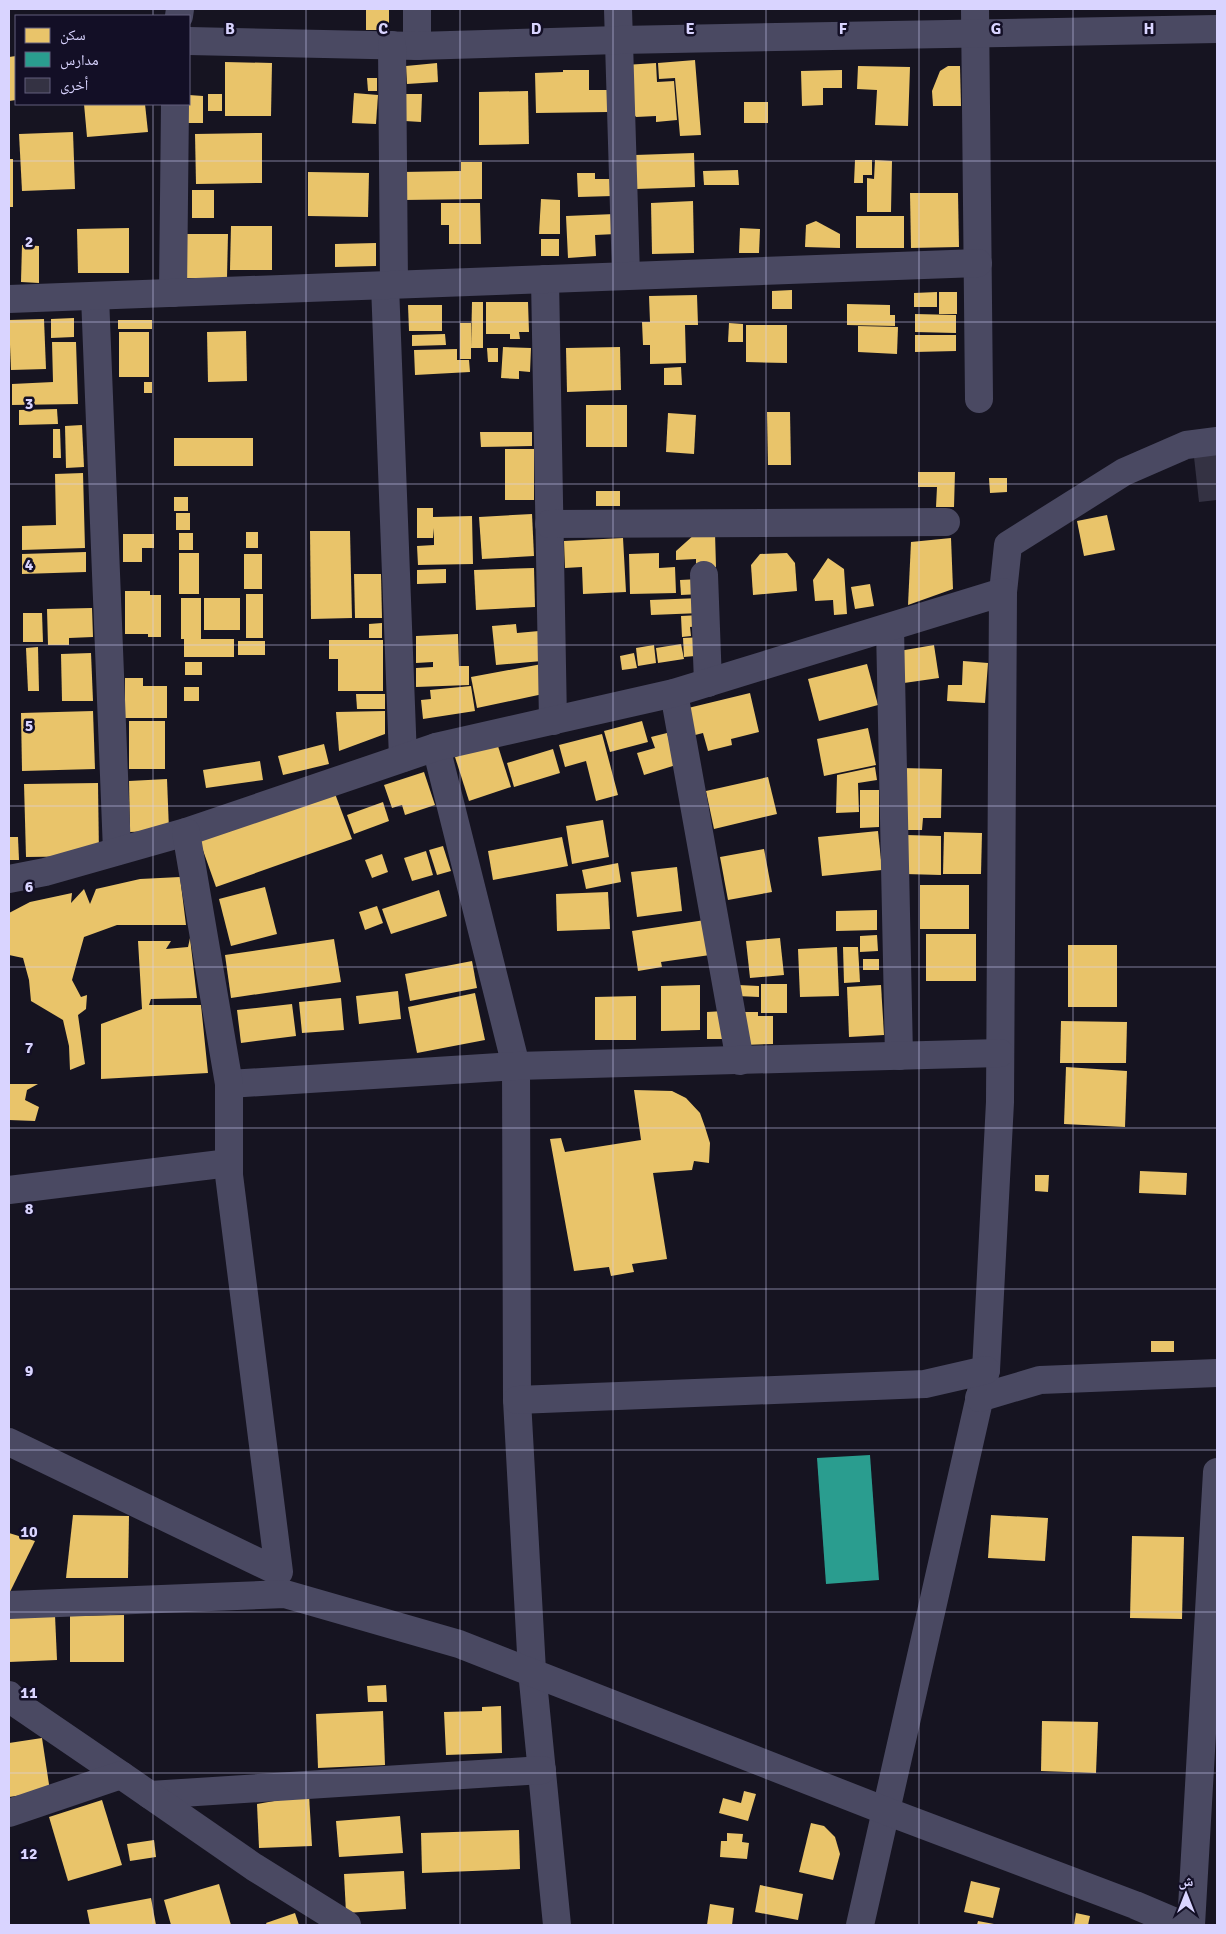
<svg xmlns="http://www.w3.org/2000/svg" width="1226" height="1934" font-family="Signika,'Noto Naskh Arabic',sans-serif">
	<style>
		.homes { fill: #e9c46a }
		.schools { fill: #2a9d8f }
		.building { fill: #343243 }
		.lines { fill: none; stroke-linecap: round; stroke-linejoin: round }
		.minor { stroke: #4a4962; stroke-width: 28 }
		.grid { fill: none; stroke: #d9d4ff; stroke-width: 1; stroke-opacity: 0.55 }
		.grid-label { font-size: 16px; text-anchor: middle; font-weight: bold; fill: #d9d4ff; stroke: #130f26; stroke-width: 5; stroke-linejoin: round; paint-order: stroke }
	</style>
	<rect width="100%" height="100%" fill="#161421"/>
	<g class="homes">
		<rect x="366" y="9" width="23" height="21"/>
		<polygon points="16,56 16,100 9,101 9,57"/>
		<polygon points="695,60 701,135 680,136 675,78 659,79 658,63"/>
		<polygon points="225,62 272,63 271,116 225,116"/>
		<polygon points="437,63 438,82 407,84 406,66"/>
		<polygon points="656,63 657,82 674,81 677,120 656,122 656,116 636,117 629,107 625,65"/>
		<polygon points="858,66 910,67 908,126 875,125 877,90 857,89"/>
		<polygon points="948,66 960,66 961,106 933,106 932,91 940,71"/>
		<polygon points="563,70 589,70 589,90 608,90 608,112 536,113 535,73 563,72"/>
		<polygon points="842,70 842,88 823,88 823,105 802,106 801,71"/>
		<polygon points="367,78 377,78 377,91 368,91"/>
		<polygon points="528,91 529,144 479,145 479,92"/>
		<polygon points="354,93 378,95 376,124 352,123"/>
		<rect x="208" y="94" width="14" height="17"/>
		<polygon points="406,94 422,94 421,122 405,121"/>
		<polygon points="189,95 203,96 203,123 180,123 181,104 189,104"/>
		<rect x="744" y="102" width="24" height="21"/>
		<polygon points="84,104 145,104 148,132 87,137"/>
		<polygon points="73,132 75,189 22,191 19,134"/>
		<polygon points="262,133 262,183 196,184 195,134"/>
		<polygon points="694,153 695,187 636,189 635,155"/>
		<rect x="9" y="159" width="4" height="48"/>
		<polygon points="855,160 872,160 872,175 863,175 863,183 854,183"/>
		<polygon points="875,160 892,161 891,212 867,212 867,178 874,179"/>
		<polygon points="461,162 482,162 482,199 403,200 402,172 461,171"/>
		<polygon points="738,170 739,185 704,185 703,171"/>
		<polygon points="308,172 369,173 368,217 308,216"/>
		<polygon points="577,173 595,173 595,179 612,179 613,196 578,197"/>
		<rect x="192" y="190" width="22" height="28"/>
		<polygon points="910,193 958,193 959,247 911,248"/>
		<polygon points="541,199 560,200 560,234 539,234"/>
		<polygon points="693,201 694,253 652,254 651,203"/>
		<polygon points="441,203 480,203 481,244 449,244 449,225 441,225"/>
		<polygon points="615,214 616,234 595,235 596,256 568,258 566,216"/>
		<rect x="856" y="216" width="48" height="32"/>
		<polygon points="816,221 840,234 840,248 805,247 806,225"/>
		<polygon points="231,226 272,226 272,270 230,270"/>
		<polygon points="129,228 129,273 78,273 77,229"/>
		<polygon points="740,228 760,229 759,253 739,253"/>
		<polygon points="181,234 228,234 227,278 180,278"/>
		<rect x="541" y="239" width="18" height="17"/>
		<polygon points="376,243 376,266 335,267 335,244"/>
		<polygon points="22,245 39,246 39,283 21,282"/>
		<polygon points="792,290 792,309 772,309 772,291"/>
		<polygon points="937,292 937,307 914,307 914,293"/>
		<rect x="939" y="292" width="18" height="22"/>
		<polygon points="697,295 698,325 685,325 686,363 650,364 650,345 643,345 642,322 650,322 649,296"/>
		<polygon points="472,302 483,302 483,348 471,348"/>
		<polygon points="486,302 528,302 529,332 519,332 520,339 510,339 510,334 486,334"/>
		<polygon points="847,304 890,305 890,315 895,315 895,326 847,325"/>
		<polygon points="408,305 442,305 442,331 409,331"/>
		<polygon points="915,314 956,315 956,333 915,332"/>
		<polygon points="74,318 74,337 51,338 51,319"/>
		<polygon points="44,319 46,369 11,370 9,320"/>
		<rect x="118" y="320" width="34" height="9"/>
		<rect x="460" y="323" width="11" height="36"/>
		<polygon points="729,323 743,324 743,342 728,342"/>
		<polygon points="746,325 787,325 787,363 746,362"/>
		<polygon points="858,326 898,327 897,354 858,352"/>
		<polygon points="246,331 247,381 208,382 207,332"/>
		<rect x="119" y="332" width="30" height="45"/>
		<polygon points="445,334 446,345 412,346 412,335"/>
		<polygon points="915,335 956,335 956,351 915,352"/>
		<polygon points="52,342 76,342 78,404 12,405 12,384 53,382"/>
		<polygon points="503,347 531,348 530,372 519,371 519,379 501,378"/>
		<polygon points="620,347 621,390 567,392 566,348"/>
		<polygon points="487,348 498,348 498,362 488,362"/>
		<polygon points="457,349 457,360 469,360 470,372 415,375 414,350"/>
		<polygon points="681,367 682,385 664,385 664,368"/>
		<rect x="144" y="382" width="8" height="11"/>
		<rect x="586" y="405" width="41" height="42"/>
		<polygon points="57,409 58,424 19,425 19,410"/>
		<polygon points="767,412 790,412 791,465 768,465"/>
		<polygon points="668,413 696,415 694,454 666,452"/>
		<polygon points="82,425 84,467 66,468 65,426"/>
		<polygon points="53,429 60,429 61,458 53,458"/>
		<polygon points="480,432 532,432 532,446 481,447"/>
		<rect x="174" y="438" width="79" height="28"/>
		<rect x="505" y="449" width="29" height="51"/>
		<polygon points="918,472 955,472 954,507 936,507 937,487 918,487"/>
		<polygon points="83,473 85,548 22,550 22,526 56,525 55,474"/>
		<polygon points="989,478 1007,478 1007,492 990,493"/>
		<rect x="596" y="491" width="24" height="15"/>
		<rect x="174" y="497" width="14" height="14"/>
		<polygon points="417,508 433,508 433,517 472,516 473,564 418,565 417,546 434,545 434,528 433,538 417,538"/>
		<rect x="176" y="513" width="14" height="17"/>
		<polygon points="532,514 534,556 482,559 479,517"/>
		<polygon points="1107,515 1115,550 1084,556 1077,521"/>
		<polygon points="310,531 350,531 352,618 311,619"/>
		<rect x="246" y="532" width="12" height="16"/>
		<rect x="179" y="533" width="14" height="17"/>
		<polygon points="715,533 716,567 696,568 696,559 676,560 676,551 695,534"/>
		<polygon points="123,534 154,534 154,548 142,548 142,562 123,562"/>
		<polygon points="623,538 626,592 583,594 582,567 565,568 564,541"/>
		<polygon points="951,538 953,589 908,605 911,542"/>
		<polygon points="86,552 86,572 22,574 22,554"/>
		<rect x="179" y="553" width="20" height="41"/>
		<polygon points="659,553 659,568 675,567 676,593 630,594 629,554"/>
		<polygon points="787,553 795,563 797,591 753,595 751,565 760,554"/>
		<rect x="244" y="554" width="18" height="35"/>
		<polygon points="828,558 844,569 847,614 834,615 833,600 815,601 813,580"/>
		<polygon points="534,568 535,607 476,610 474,570"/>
		<polygon points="446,569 446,583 417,584 417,570"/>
		<polygon points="354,574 381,574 382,618 355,618"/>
		<polygon points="700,579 701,594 681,595 680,580"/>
		<polygon points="870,584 874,606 855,609 851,587"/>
		<polygon points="125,591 150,591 150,595 161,595 161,637 148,637 148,634 125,634"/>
		<rect x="246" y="594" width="17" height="44"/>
		<polygon points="181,598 201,598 201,639 234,639 234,657 184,657 184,639 181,639"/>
		<rect x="204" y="598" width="36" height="32"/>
		<polygon points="700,598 701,613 651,615 650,600"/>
		<polygon points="92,608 93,637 69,638 69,645 48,645 47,609"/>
		<polygon points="23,613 42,613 43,642 23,642"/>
		<polygon points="701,615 701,626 690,627 691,636 682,637 681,616"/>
		<polygon points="382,623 382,638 369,638 369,624"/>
		<polygon points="516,624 517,633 539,631 542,661 496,665 492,626"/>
		<polygon points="458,634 459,666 469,666 469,685 416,687 416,668 433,667 433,662 416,663 416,636"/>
		<polygon points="705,637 706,655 684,657 683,638"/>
		<polygon points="329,640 383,640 383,691 338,691 338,659 329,659"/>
		<rect x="238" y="641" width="27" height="14"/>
		<polygon points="681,644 684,659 658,663 656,648"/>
		<polygon points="654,645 656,663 638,666 636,648"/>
		<polygon points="934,645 939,678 904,683 899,651"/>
		<polygon points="38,647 39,691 28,691 26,648"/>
		<polygon points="91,653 93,701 62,701 61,654"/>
		<polygon points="634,653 637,668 622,670 620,656"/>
		<polygon points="963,661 988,663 985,703 947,701 948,685 962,685"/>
		<rect x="185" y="662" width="17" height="13"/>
		<polygon points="542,664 543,694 477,708 471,677"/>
		<polygon points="867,664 878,705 819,721 808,679"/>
		<polygon points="125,678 143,678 143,686 167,686 167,718 125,718"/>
		<polygon points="471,686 475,711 423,719 421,700 431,699 430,690"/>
		<rect x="184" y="687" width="15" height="14"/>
		<polygon points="750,693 759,732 731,739 732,745 708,751 703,733 691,736 684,709"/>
		<polygon points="356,694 385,694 385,709 357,709"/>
		<polygon points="93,711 95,769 22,771 21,713"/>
		<polygon points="385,711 385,734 339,751 336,712"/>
		<rect x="129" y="721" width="36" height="48"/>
		<polygon points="642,721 648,742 610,752 604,731"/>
		<polygon points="868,728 876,765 824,776 817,739"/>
		<polygon points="667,733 676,765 644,775 637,753 655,748 651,737"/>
		<polygon points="602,734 618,795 596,801 586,761 565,767 559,745"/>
		<polygon points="497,743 511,787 469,801 455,757"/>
		<polygon points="324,744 329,764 283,775 278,756"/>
		<polygon points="553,749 560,773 514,787 507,763"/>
		<polygon points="260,761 263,780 206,788 203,770"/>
		<polygon points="875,767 877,780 858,783 859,812 836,813 837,775"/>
		<polygon points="901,768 942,769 941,818 923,818 922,830 900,830"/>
		<polygon points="424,772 435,805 405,815 402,805 392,808 384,785"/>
		<polygon points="768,777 777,814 714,829 706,791"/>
		<polygon points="167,779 169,830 130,832 129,781"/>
		<polygon points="98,783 99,856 26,857 24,784"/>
		<polygon points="860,790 879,790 879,827 860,828"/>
		<polygon points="334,791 352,839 216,887 199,839"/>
		<polygon points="383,802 389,821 354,834 347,815"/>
		<polygon points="603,820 609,857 572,864 566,826"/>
		<polygon points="878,831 882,870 822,876 818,837"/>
		<polygon points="944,832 982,833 981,874 943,874"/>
		<polygon points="906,835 941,836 941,875 905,874"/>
		<polygon points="9,837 18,837 19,860 9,860"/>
		<polygon points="562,837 568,866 493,880 488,851"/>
		<polygon points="443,846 451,871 437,875 429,850"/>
		<polygon points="764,849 772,892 728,900 720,857"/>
		<polygon points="426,851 433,875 412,881 404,858"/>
		<polygon points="382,854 388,872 372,878 365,860"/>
		<polygon points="618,863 621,882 586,889 582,870"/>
		<polygon points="677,867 682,911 637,917 631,872"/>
		<polygon points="180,877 186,925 117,925 84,937 72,980 81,997 87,995 86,1009 78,1015 85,1064 70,1070 69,1046 63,1020 31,1001 29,980 23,958 9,955 9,913 30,902 72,893 71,903 84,889 90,904 96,889 140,879"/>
		<rect x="920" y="885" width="49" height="44"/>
		<polygon points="265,887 277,934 231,946 219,899"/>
		<polygon points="439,890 447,916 391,934 382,909"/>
		<polygon points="608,892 610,929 557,931 556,894"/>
		<polygon points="377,906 383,923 365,930 359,912"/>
		<polygon points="877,910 877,930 836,931 836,911"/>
		<polygon points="705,920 710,955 661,962 662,967 638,971 632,931"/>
		<rect x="926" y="934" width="50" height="47"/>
		<polygon points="877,935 878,951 860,952 860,936"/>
		<polygon points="190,938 197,998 151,999 149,1005 201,1005 208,1073 101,1079 101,1024 142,1009 138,941 171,941 166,949 188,947"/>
		<polygon points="780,938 784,975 750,978 746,941"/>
		<polygon points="334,939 341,982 231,998 225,955"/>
		<rect x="1068" y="945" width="49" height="62"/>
		<polygon points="837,947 839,996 800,997 798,949"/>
		<polygon points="843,947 858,947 860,982 844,983"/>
		<rect x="863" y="959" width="16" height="11"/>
		<polygon points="472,961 477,988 410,1001 405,974"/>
		<rect x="761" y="984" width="26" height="29"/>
		<polygon points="700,985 700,1030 661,1031 661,986"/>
		<polygon points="738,985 759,986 759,997 737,996"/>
		<polygon points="881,985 884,1035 849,1037 847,987"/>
		<polygon points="398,991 401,1019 359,1024 356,996"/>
		<polygon points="475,993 485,1040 417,1053 408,1007"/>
		<polygon points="636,996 636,1040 595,1040 595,997"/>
		<polygon points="341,998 344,1030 302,1033 299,1002"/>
		<polygon points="292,1004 296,1036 241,1043 237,1010"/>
		<polygon points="724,1011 724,1039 707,1039 707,1012"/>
		<polygon points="743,1012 758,1012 758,1016 773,1016 773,1044 743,1045"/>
		<polygon points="1061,1021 1127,1022 1126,1063 1060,1063"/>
		<polygon points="1066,1067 1127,1071 1125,1127 1064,1124"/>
		<polygon points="9,1084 38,1084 27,1090 25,1100 39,1107 35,1121 9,1120"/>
		<polygon points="634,1090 672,1091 686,1098 700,1113 705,1127 710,1143 709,1163 694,1161 692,1170 653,1173 667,1259 632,1264 634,1272 611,1276 609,1267 574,1271 550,1139 561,1138 565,1152 641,1140"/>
		<polygon points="1140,1171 1187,1173 1186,1195 1139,1193"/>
		<polygon points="1035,1175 1049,1175 1048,1192 1035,1191"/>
		<rect x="1151" y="1341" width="23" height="11"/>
		<polygon points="73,1515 129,1516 128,1578 66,1578"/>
		<polygon points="991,1515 1048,1518 1045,1561 988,1558"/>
		<polygon points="9,1533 35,1541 9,1594"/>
		<polygon points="1132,1536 1184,1537 1182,1619 1130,1618"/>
		<polygon points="55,1615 57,1660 9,1662 9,1617"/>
		<polygon points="124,1615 124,1662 70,1662 70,1616"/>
		<polygon points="386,1685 387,1702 368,1702 367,1686"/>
		<polygon points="501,1706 502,1753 446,1755 444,1712 482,1711 482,1707"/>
		<polygon points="383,1711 385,1765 318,1768 316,1714"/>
		<polygon points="1042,1721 1098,1722 1096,1773 1041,1771"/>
		<polygon points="42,1738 50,1791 9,1797 9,1743"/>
		<polygon points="744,1791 756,1794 748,1821 719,1813 723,1798 741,1803"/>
		<polygon points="309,1795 312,1846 259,1848 257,1804"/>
		<polygon points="102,1800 122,1865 68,1881 49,1817"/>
		<polygon points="400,1816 403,1853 339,1857 336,1821"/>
		<polygon points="811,1823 824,1826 835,1837 840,1854 833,1880 799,1872"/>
		<polygon points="519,1830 520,1869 422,1873 421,1833"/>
		<polygon points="727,1833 743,1834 742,1842 749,1843 747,1859 720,1857 721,1841 727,1841"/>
		<polygon points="154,1840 156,1857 130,1861 127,1844"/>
		<polygon points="404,1871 406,1909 346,1913 344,1874"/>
		<polygon points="971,1881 1000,1888 993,1918 964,1912"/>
		<polygon points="219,1884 231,1925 171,1925 164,1900"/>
		<polygon points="760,1885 803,1894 798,1920 755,1912"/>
		<polygon points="151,1898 156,1925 90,1925 87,1910"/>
		<polygon points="710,1904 734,1908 732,1925 707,1925"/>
		<polygon points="295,1913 299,1925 267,1925 266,1923"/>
		<polygon points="1076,1913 1090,1916 1088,1925 1074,1925"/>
		<polygon points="978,1921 994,1924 994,1925 977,1925"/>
	</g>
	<polygon class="schools" points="870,1455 879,1580 826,1584 817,1458"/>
	<polygon class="building" points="1217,454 1217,500 1199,502 1194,457"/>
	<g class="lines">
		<g class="minor">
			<polyline points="417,9 417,46"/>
			<polyline points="618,9 626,276"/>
			<polyline points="975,9 979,399"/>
			<polyline points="179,16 180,9"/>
			<polyline points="189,41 417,46 619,40 1217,29"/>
			<polyline points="392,45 394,285"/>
			<polyline points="545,279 553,721"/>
			<polyline points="385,285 403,758"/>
			<polyline points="173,293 175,104"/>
			<polyline points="95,296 117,851"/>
			<polyline points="9,299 978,263"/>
			<polyline points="549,524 946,522"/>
			<polyline points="704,575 708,683"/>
			<polyline points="1003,592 1008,545 1124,472 1186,445 1217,441"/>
			<polyline points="890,628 899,1056"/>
			<polyline points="674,693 740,1061"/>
			<polyline points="436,747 516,1066 517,1400 532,1671 557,1925"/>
			<polyline points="9,879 45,872 186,832 436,747 674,693 1003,592 1000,1102 986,1370 860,1925"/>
			<polyline points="229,1084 516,1066 1000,1053"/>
			<polyline points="9,1190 229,1163"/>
			<polyline points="979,1398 1040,1380 1217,1373"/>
			<polyline points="517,1400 925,1384 986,1370"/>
			<polyline points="9,1442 279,1572 229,1175 229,1084 186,832"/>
			<polyline points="9,1605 285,1594 459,1644 886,1811 1135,1905 1182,1925"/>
			<polyline points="9,1695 17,1704 121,1775"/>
			<polyline points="150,1795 542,1770"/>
			<polyline points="9,1813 121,1775 254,1867 347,1925"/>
			<polyline points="1191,1925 1217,1472"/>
		</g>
	</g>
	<path class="grid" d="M153,9V16M306,9V1925M460,9V1925M613,9V1925M766,9V1925M919,9V1925M1073,9V1925M153,104V1925M9,161H1217M9,322H1217M9,484H1217M9,645H1217M9,806H1217M9,967H1217M9,1128H1217M9,1289H1217M9,1450H1217M9,1612H1217M9,1773H1217"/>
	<g class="grid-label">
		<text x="230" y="34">B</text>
		<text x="383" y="34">C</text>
		<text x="536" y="34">D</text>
		<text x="690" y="34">E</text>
		<text x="843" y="34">F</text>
		<text x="996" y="34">G</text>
		<text x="1149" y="34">H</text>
		<text x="29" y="247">2</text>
		<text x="29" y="409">3</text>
		<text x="29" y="570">4</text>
		<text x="29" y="731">5</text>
		<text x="29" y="892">6</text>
		<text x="29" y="1053">7</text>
		<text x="29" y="1214">8</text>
		<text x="29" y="1376">9</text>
		<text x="29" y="1537">10</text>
		<text x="29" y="1698">11</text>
		<text x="29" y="1859">12</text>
	</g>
	<rect width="1226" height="1934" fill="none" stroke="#d9d4ff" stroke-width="20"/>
	<rect x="15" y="15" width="175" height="90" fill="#130f26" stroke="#625e7d"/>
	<rect x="25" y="28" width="25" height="15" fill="#e9c46a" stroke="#625e7d"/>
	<text x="60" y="40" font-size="15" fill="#d9d4ff">سكن</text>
	<rect x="25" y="52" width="25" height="15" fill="#2a9d8f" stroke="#625e7d"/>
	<text x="60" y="65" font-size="15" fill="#d9d4ff">مدارس</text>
	<rect x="25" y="78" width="25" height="15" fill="#343243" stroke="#625e7d"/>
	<text x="60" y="90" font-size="15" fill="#d9d4ff">أخرى</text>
	<g transform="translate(1186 1894)" stroke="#130f26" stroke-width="4" paint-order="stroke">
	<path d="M0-4L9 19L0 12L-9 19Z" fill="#d9d4ff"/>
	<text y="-8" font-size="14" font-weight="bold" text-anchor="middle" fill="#d9d4ff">ش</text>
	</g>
</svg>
